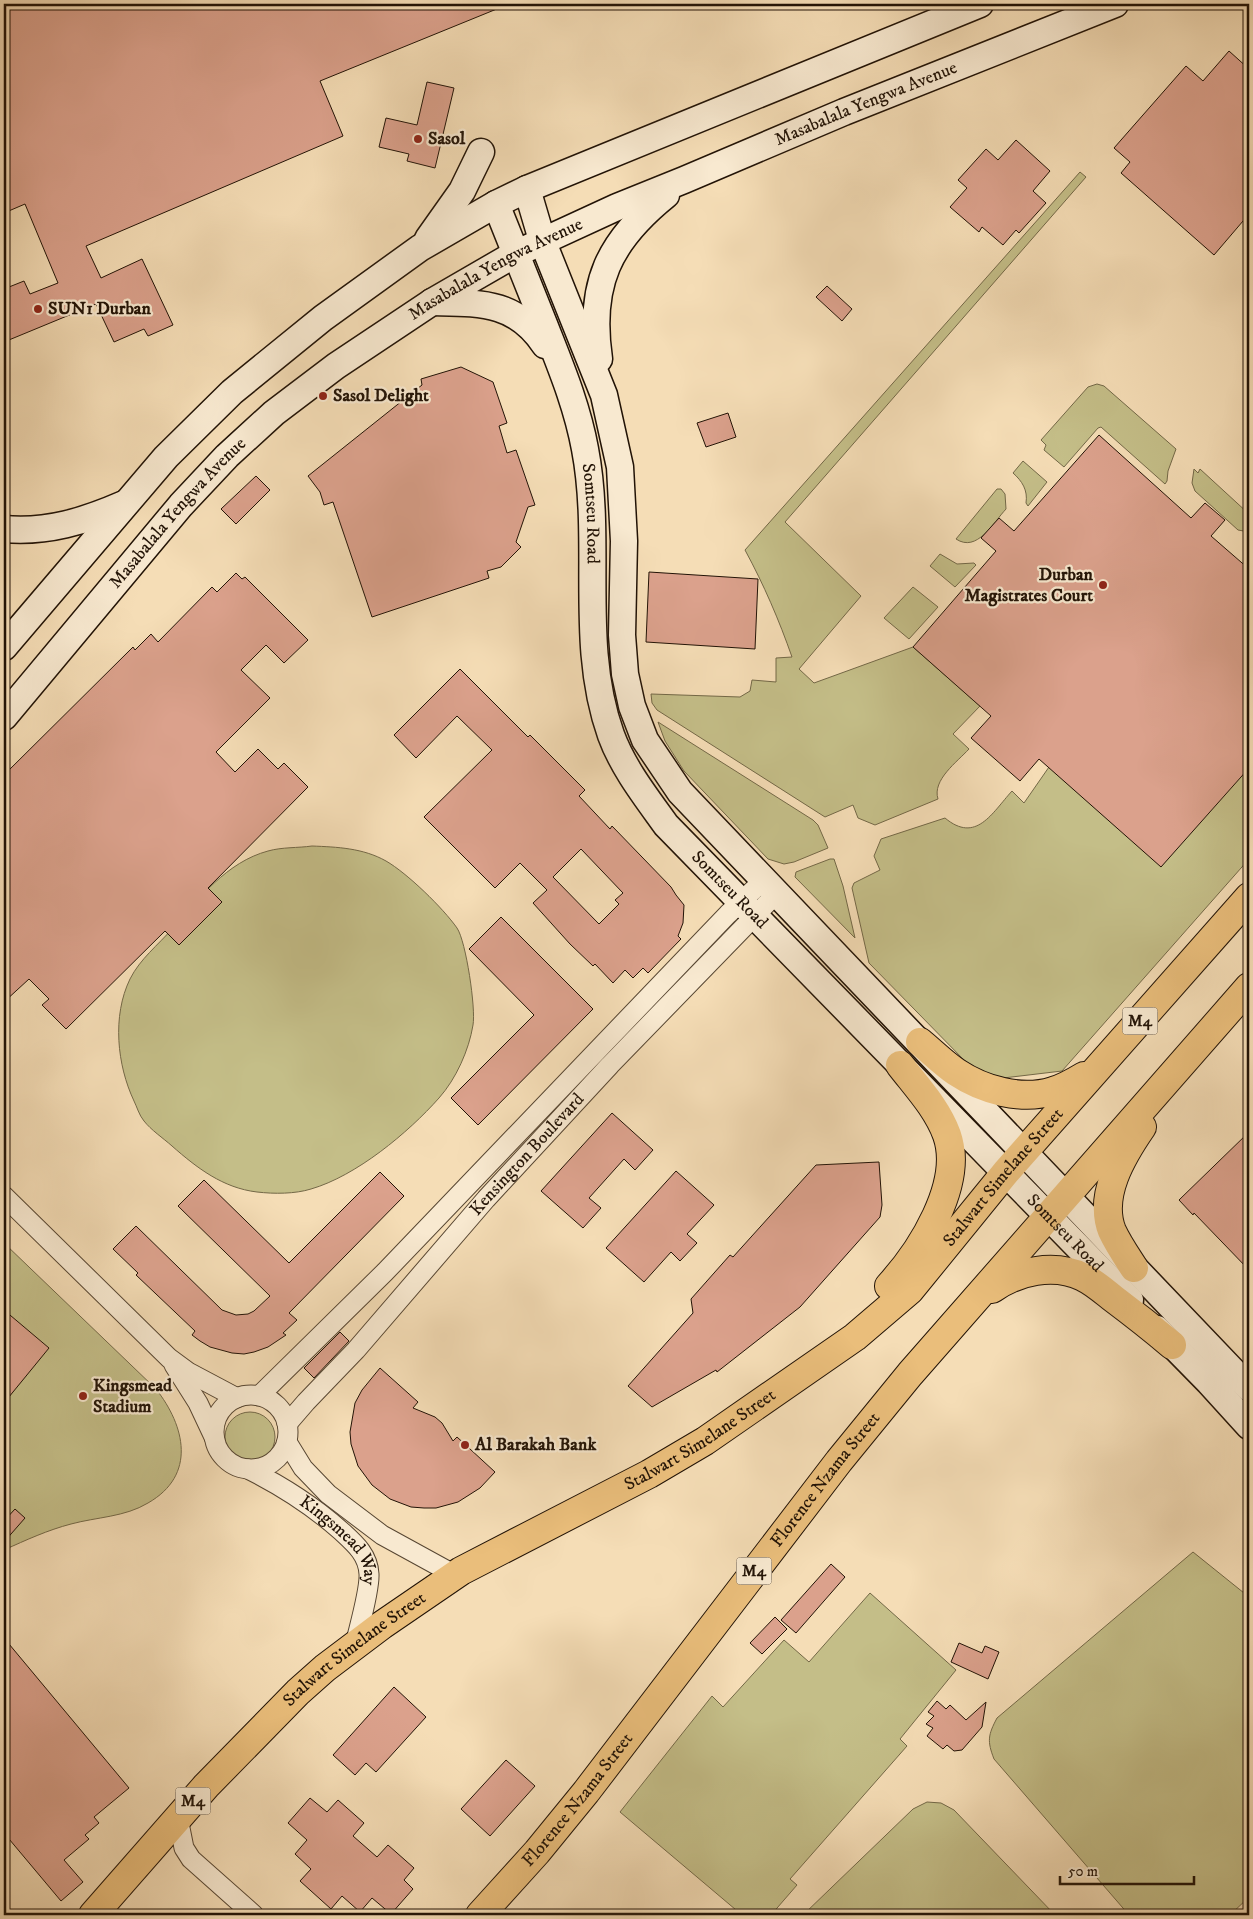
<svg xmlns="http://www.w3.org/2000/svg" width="1253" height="1919" font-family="'IM FELL DW Pica',serif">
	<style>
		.green { fill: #c4be88; stroke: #736847 }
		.building { fill: #dba18c; stroke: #221306; fill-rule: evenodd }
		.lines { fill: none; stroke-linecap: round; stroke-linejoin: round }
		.street-casing { stroke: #574632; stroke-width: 21 }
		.secondary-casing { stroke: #221306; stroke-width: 29 }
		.highway-casing { stroke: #221306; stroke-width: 30 }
		.street { stroke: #f8e9d0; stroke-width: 19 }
		.secondary { stroke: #f8e9d0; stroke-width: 26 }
		.highway { stroke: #eabe7b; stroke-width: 28 }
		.poi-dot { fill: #8f2418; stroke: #f8e9d0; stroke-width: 2 }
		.labels { text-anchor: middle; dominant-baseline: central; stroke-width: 4.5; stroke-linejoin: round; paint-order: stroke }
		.shield { fill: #f8e9d0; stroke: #625343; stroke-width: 1 }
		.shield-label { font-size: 16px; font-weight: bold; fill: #221306 }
		.street-label { font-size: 18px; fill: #221306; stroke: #f8e9d0 }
		.poi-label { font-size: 18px; font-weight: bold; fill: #221306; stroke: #f8e9d0; text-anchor: start }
	</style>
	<rect width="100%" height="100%" fill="#f5ddb6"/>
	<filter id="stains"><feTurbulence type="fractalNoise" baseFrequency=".004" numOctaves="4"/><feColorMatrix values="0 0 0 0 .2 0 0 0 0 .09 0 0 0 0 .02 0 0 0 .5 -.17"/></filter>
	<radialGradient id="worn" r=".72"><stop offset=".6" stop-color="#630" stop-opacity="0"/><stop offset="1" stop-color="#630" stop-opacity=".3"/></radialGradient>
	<g class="green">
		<path d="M1080,172L1086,177L785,522L861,596L799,669L814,683L913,647L980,706L953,734L969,749C957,762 932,780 938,799L875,825L858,818L853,805L825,817L657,710L652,703L651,694L740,697L750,691L752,680L776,682V658L792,657C779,620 764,585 745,550Z"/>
		<polygon points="1097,384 1104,386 1176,449 1168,471 1167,481 1165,484 1101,427 1098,428 1064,467 1044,450 1046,445 1041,440 1088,387"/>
		<path d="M1023,461L1047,482L1028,506L1026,503C1028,490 1022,481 1013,473Z"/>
		<polygon points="1194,469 1198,473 1200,469 1249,514 1249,532 1238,530 1195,491 1192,483"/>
		<path d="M997,489H1001L1005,494L1006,509C993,523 977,553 956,539Z"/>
		<polygon points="940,554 957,564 974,563 976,565 955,587 930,566"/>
		<polygon points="913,587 938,607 909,639 884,618"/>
		<polygon points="658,722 813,820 818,825 828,848 794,862 784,864 768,859 684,771 665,741"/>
		<path d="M1049,767L1246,772L1249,775V859L1062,1071L995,1079L973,1067L963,1059L869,963L852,888L854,883L880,870L874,856L881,839L945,818C976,844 992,813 1012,791L1024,803Z"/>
		<path d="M312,846C337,847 363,848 386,861C407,873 443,908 457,928C466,941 476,1009 473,1025C469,1050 456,1079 439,1098C408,1133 356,1176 311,1189C295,1194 274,1194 257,1192C223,1188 197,1168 172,1146C163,1138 151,1130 144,1121C139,1115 137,1107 134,1101C117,1065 112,1016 130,979C140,959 158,945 172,929C199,898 227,862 268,851C282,847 298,848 312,846Z"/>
		<polygon points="830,859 834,859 843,886 855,938 795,877 796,872"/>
		<path d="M4,1243L156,1389C185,1426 197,1475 148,1503C125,1517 97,1517 71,1524C48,1530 26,1540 4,1550Z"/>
		<circle cx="250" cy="1437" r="25"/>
		<path d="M1193,1552L1244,1593L1249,1600V1897L1230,1915H1129L994,1759C987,1741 988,1735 997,1718Z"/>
		<polygon points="870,1593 956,1670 900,1739 907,1746 790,1879 797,1885 771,1915 742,1915 620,1812 712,1696 723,1707 784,1640 809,1662"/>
		<polygon points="927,1802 941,1803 954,1810 1055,1915 803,1915 913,1809"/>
	</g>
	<g class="building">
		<polygon points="4,4 509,4 320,81 343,136 86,246 101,278 142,259 173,325 148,336 144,329 114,342 96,304 4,342 4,289 24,281 30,294 58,283 25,204 4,213"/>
		<polygon points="1229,51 1249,69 1249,214 1214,255 1121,173 1130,162 1114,148 1186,66 1203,81"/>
		<polygon points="427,82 454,88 435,168 407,161 409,154 379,147 386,118 417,125"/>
		<polygon points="1016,140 1050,171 1033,191 1046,203 1019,233 1016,230 1003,245 982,227 979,232 950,207 967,188 958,180 986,149 998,160"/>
		<polygon points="827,286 852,309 842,321 816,297"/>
		<polygon points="461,367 493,382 507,423 499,426 507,453 516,450 535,505 528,507 516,542 521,547 501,567 487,571 489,578 372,617 333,502 324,505 320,492 308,476 422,385 421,379"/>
		<polygon points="728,413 736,437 706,447 697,423"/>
		<polygon points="1099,435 1191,518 1205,503 1225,520 1211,536 1249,569 1249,768 1161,867 1039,759 1020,781 971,738 991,716 913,647 996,551 981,538 999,518 1014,531"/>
		<polygon points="256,476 270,490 236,524 221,509"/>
		<polygon points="649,572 758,579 755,649 646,642"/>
		<polygon points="236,573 242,579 245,577 308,640 284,663 266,645 241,670 270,698 216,752 235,772 258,749 278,769 284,763 308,787 208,888 222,902 179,945 165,931 66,1029 42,1005 49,999 29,979 4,1002 4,775 133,647 135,650 151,634 158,642 212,587 217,592"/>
		<path d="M460,669L528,737L530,735L585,790L579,796L610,829L612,826L671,887L676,895L684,905L683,923L678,936L681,939L648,973L643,968L633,978L625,970L613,983L595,964L593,966L570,944L533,903L547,890L520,863L495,888L424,817L492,750L457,716L416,758L394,735ZM581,849L623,893L615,900L619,904L599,924L553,877Z"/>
		<polygon points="501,917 593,1009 478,1125 451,1098 534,1015 469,949"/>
		<polygon points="612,1113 653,1150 635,1170 624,1159 589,1198 601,1208 583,1228 541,1191"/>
		<polygon points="1249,1132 1249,1270 1194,1213 1193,1215 1179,1200"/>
		<polygon points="879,1162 882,1205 880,1217 800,1307 717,1372 716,1370 652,1407 628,1386 693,1313 691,1299 730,1255 733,1257 816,1165"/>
		<polygon points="676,1171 714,1205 687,1234 697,1243 680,1261 671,1252 644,1282 606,1248"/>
		<polygon points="380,1172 404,1196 289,1313 297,1320 283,1333 286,1335 268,1347 254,1352 244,1354 232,1353 210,1347 200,1341 192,1335 195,1331 136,1275 138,1273 113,1249 136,1226 222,1310 236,1315 248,1314 254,1311 270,1296 178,1206 204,1180 289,1263"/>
		<polygon points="4,1310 49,1348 4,1403"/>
		<polygon points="340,1332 349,1341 314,1378 304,1368"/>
		<polygon points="380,1368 418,1402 413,1408 435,1417 442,1423 453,1441 457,1437 495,1472 480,1488 458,1502 436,1508 424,1508 411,1507 390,1499 372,1485 358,1466 351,1444 350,1432 355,1403 362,1390"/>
		<polygon points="15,1509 25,1518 4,1542 4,1521"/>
		<polygon points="831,1564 845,1577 796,1633 781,1620"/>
		<polygon points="775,1617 787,1629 762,1654 750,1643"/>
		<polygon points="4,1638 129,1788 94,1817 99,1823 85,1835 89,1839 64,1860 83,1882 61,1901 4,1833"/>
		<polygon points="959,1643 982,1653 985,1646 999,1652 988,1679 951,1662"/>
		<polygon points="394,1687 426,1717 376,1772 366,1763 355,1775 333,1755"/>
		<polygon points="937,1701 946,1709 950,1705 966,1720 986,1702 982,1727 962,1750 954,1751 947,1745 943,1749 927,1736 933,1728 926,1724 934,1716 928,1712"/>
		<polygon points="506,1760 535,1786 490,1836 461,1809"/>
		<polygon points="310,1798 327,1812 338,1800 364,1823 353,1836 377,1857 388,1845 414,1868 404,1880 413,1889 391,1914 372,1898 360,1912 342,1896 331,1909 300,1881 311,1869 295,1854 307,1840 288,1823"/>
	</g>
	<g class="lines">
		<defs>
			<g id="street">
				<polyline points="4,1196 169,1358 188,1372 237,1398"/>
				<polyline points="174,1365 198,1403 214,1437"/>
				<circle cx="251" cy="1432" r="37"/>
				<polyline points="259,1396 385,1272 728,914 764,880"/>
				<path id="s1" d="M287,1424L306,1402L356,1350L486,1199L610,1065L777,893"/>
				<polyline points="287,1442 303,1468 328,1494 382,1535 455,1575"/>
				<path id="s2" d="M248,1469C282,1486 312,1505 340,1530C354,1543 368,1554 369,1574C370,1590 359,1627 355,1645"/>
				<polyline points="178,1818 184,1848 191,1859 254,1915"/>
			</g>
			<g id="secondary">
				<polyline points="527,189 542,240 604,395 620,467 624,541 622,635 625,674 632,706 645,740 680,792 1249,1388"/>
				<path id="s3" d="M496,204C512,244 528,284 544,324C560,365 577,405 585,449C603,543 578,643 611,735C623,768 646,797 666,825L1130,1300"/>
				<polyline points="428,239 462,191 481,152"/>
				<path d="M432,302C480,303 516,301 545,345"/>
				<path d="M599,359C588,284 609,241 666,195"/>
				<path d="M4,529C47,533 85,521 124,504"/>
				<polyline points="4,647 166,457 232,392 323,318 420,248 496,204 527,189 980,4"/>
				<path id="s4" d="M4,717L181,505L227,456L274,413L336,366L432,302L515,254L617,207L684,180L844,112L1115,4"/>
				<polyline points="1157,1329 1209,1382 1249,1426"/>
			</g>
			<g id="highway">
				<path d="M920,1042C932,1052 943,1063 956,1072C983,1090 1021,1101 1053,1091C1064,1088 1074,1082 1084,1076"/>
				<path d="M1134,1268C1127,1257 1118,1244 1112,1231C1098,1196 1122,1156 1142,1127"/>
				<path d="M889,1286C921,1251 964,1184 947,1135C937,1108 917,1087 900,1065"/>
				<path d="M992,1289C1017,1271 1054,1263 1083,1277C1094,1282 1105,1292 1114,1299C1134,1314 1153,1329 1172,1345"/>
				<path id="s5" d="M93,1915L206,1786L298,1692L325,1668L382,1625L461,1571L649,1474L705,1441L855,1337L910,1290L1006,1172L1249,897"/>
				<path id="s6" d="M480,1915L537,1852L586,1792L839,1461L910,1374L1249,987"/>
			</g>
		</defs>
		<use href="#street" class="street-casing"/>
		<use href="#secondary" class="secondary-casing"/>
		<use href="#highway" class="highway-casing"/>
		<use href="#street" class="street"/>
		<use href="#secondary" class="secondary"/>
		<use href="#highway" class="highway"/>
	</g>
	<g class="poi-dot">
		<circle cx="418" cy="139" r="5"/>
		<circle cx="38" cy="309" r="5"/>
		<circle cx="323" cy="396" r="5"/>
		<circle cx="1103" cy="585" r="5"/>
		<circle cx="83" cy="1396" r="5"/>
		<circle cx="465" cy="1445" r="5"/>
	</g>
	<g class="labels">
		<g class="shield">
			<rect x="1122.5" y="1007.5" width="35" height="27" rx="4"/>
			<rect x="736.5" y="1557.5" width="35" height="27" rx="4"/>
			<rect x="175.5" y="1787.5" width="35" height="27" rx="4"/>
		</g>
		<g class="shield-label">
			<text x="1140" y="1021">M4</text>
			<text x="754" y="1571">M4</text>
			<text x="193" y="1801">M4</text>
		</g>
		<g class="street-label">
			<text stroke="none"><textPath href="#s4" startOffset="1078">Masabalala Yengwa Avenue</textPath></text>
			<text stroke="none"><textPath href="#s4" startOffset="672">Masabalala Yengwa Avenue</textPath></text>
			<text stroke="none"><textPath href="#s4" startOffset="268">Masabalala Yengwa Avenue</textPath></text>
			<text stroke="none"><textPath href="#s3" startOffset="326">Somtseu Road</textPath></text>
			<text stroke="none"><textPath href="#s3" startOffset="746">Somtseu Road</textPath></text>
			<text stroke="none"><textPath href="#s1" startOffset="361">Kensington Boulevard</textPath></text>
			<text stroke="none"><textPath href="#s5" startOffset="1184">Stalwart Simelane Street</textPath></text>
			<text stroke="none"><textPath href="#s3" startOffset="1226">Somtseu Road</textPath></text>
			<text stroke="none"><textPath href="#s5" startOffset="779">Stalwart Simelane Street</textPath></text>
			<text stroke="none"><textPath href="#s6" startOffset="556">Florence Nzama Street</textPath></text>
			<text stroke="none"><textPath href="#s2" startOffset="119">Kingsmead Way</textPath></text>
			<text stroke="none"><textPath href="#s5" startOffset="374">Stalwart Simelane Street</textPath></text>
			<text stroke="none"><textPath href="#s6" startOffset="151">Florence Nzama Street</textPath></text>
		</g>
		<g class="poi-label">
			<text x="428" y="139">Sasol</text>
			<text x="48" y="309">SUN1 Durban</text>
			<text x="333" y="396">Sasol Delight</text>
			<text x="1093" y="575" text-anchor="end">Durban<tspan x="1093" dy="21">Magistrates Court</tspan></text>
			<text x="93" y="1386">Kingsmead<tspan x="93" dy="21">Stadium</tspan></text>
			<text x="475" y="1445">Al Barakah Bank</text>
		</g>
	</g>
	<rect width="1253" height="1919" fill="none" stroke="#f5ddb6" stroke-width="20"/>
	<rect x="5" y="5" width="1243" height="1909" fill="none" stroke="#221306" stroke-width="2.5"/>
	<rect x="10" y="10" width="1233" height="1899" fill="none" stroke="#221306"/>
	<path d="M1060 1876v8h134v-8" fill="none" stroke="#221306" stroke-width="2.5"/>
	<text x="1068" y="1876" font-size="15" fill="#221306" stroke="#f8e9d0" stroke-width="4" paint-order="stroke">50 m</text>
	<rect width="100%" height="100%" filter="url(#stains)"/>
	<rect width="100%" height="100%" fill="url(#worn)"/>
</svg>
